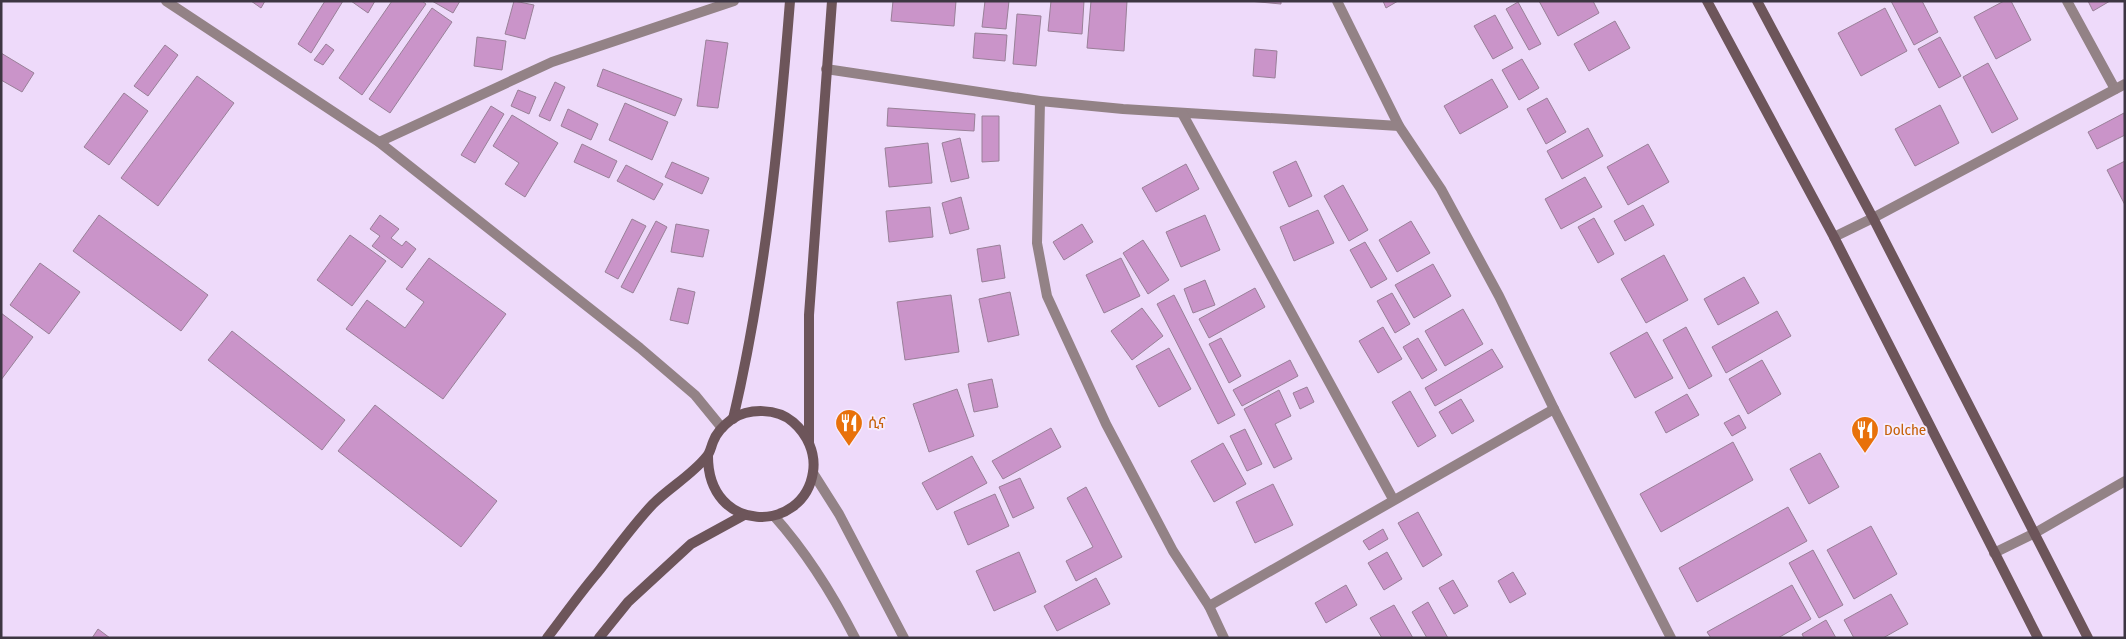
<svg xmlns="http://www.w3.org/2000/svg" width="2126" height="639" font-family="'Fira Sans Condensed','Noto Sans Ethiopic',sans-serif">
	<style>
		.building { fill: #ca94c9; stroke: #998098 }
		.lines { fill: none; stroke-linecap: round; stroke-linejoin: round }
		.minor { stroke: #938286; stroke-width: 10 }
		.tertiary { stroke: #938286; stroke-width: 10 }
		.secondary { stroke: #6d555a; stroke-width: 10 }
		.labels { text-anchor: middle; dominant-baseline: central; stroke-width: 4; stroke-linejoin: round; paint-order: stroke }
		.food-label { font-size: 15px; fill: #c56008; stroke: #f6ebfe; text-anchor: start }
	</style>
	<rect width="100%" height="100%" fill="#eedafa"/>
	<g class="building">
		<polygon points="251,1 265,1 261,8"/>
		<polygon points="325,1 343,1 311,53 298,44"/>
		<polygon points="351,1 375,1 368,13"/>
		<polygon points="392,1 422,1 426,4 362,95 339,78"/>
		<polygon points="432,1 460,1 453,13"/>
		<polygon points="514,1 534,5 525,39 505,34"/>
		<polygon points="893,1 956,1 954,26 891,21"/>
		<polygon points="985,1 1009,1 1006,29 982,27"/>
		<polygon points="1051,1 1084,1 1082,34 1048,31"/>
		<polygon points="1091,1 1127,1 1124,51 1087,48"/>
		<polygon points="1249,1 1281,1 1281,4"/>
		<polygon points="1383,1 1398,1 1386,8"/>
		<polygon points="1539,1 1593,1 1599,13 1558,36"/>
		<polygon points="1891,1 1922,1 1938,32 1914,45"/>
		<polygon points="2004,1 2011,1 2031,40 1996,59 1974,17"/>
		<polygon points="2088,1 2110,1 2093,11"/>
		<polygon points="1518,2 1541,44 1529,50 1506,9"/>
		<polygon points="432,8 452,22 390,113 369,99"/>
		<polygon points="1885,8 1907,51 1861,76 1838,33"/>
		<polygon points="1017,14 1041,16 1036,66 1013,64"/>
		<polygon points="1495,15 1513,48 1493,59 1474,26"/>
		<polygon points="1615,21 1630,48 1589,71 1574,44"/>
		<polygon points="975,33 1007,35 1005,61 973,58"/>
		<polygon points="477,37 506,41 502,70 474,66"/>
		<polygon points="1940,37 1961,76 1939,88 1918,49"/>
		<polygon points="706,40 728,43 718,108 697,106"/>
		<polygon points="326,44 334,50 323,65 314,60"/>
		<polygon points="165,45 178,55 148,96 134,86"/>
		<polygon points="1255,49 1277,51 1275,78 1253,76"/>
		<polygon points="1,53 34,73 22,92 1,80"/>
		<polygon points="1522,59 1539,88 1519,100 1502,70"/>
		<polygon points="1988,63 2018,119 1992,133 1963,77"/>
		<polygon points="603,69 682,99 675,116 597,86"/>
		<polygon points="197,76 234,103 158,206 121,178"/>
		<polygon points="1492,79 1508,107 1460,134 1444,106"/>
		<polygon points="555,82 565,87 550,121 539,116"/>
		<polygon points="518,90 536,97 529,114 511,106"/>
		<polygon points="124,93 148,111 109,165 84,147"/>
		<polygon points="1547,98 1566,132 1546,144 1527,109"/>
		<polygon points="625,103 668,122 652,160 609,140"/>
		<polygon points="1940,105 1959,143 1915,166 1895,129"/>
		<polygon points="491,106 504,114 475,163 461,155"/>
		<polygon points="888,108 975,114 974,131 887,126"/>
		<polygon points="568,109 598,124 591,140 561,126"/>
		<polygon points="2124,113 2125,135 2097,149 2088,132"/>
		<polygon points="512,115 558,143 525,197 505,184 519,163 493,146"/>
		<polygon points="982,116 999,116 999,161 982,162"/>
		<polygon points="1588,128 1603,156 1562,179 1547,151"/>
		<polygon points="960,138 969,178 951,182 942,143"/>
		<polygon points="928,143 932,183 889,187 885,148"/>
		<polygon points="582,144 617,161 609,178 574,162"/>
		<polygon points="1648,144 1669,182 1628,205 1607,167"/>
		<polygon points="1296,161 1312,196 1289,207 1273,172"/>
		<polygon points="2125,161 2125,205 2107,170"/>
		<polygon points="672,162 709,178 702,194 665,177"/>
		<polygon points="1186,164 1199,189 1156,212 1142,188"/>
		<polygon points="626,165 663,184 654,200 617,181"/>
		<polygon points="1585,177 1602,207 1561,229 1545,199"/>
		<polygon points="1343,185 1368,230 1349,241 1324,196"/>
		<polygon points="961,197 969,229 950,234 942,203"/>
		<polygon points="1643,205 1654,225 1625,241 1614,221"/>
		<polygon points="930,207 933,237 889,242 886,211"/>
		<polygon points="1318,210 1334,243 1294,261 1280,227"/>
		<polygon points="99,215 208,295 181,331 73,251"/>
		<polygon points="380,215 399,229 391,238 402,246 406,241 416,249 402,268 372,246 380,236 370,229"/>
		<polygon points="1205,215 1220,250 1181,267 1166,232"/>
		<polygon points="1594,218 1614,254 1598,263 1578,227"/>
		<polygon points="632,219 646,226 618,279 605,272"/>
		<polygon points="656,221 667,227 633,293 621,287"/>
		<polygon points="1411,221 1430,253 1397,272 1379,240"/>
		<polygon points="676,224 709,230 703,257 671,252"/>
		<polygon points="1082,224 1093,242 1064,260 1053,242"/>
		<polygon points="350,235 386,261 352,306 317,280"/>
		<polygon points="1143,240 1169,280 1148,294 1123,253"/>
		<polygon points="1365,242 1387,279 1371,288 1350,250"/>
		<polygon points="1000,245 1005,278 982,282 977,249"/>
		<polygon points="1664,255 1688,300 1646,323 1621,279"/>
		<polygon points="429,258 506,314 443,399 346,329 367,300 405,328 424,302 406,289"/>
		<polygon points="1121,258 1140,296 1104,313 1086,275"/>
		<polygon points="40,263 80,292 49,334 10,305"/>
		<polygon points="1433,264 1451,296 1414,318 1395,285"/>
		<polygon points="1744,277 1759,303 1718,325 1704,299"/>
		<polygon points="1205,280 1215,305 1193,313 1184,289"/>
		<polygon points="678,288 695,292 688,324 670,320"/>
		<polygon points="1255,288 1265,307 1209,338 1199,319"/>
		<polygon points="1010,292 1019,335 988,342 979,299"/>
		<polygon points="1392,293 1410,324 1395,333 1377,301"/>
		<polygon points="951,295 959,352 905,360 897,302"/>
		<polygon points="1174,295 1235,415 1218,424 1157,304"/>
		<polygon points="1142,308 1163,336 1132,360 1111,331"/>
		<polygon points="1463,309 1483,344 1445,366 1425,331"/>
		<polygon points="1777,311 1791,336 1726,373 1712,347"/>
		<polygon points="1,313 33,337 1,380"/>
		<polygon points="1383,327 1402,359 1378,373 1359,341"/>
		<polygon points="1686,327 1712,376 1689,389 1663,340"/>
		<polygon points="232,331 345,420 322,450 208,360"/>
		<polygon points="1647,332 1673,378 1635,398 1610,353"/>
		<polygon points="1221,338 1241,376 1229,383 1209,344"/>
		<polygon points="1418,338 1437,370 1422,379 1403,347"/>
		<polygon points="1169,348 1191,389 1159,407 1136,366"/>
		<polygon points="1492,349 1503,367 1435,406 1425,388"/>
		<polygon points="1290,360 1298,376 1242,406 1233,390"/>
		<polygon points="1762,360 1781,394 1748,414 1729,379"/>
		<polygon points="992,379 998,407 974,412 968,384"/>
		<polygon points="1307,387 1314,402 1300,409 1293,393"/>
		<polygon points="957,389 974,436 929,452 913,404"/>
		<polygon points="1279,390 1291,416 1275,424 1292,459 1274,468 1244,409"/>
		<polygon points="1410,391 1436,436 1418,447 1392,402"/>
		<polygon points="1687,394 1699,415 1666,433 1655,412"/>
		<polygon points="1461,399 1474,421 1452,434 1439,412"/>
		<polygon points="375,405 497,501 461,547 338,451"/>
		<polygon points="1739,415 1746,428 1732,436 1724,423"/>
		<polygon points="1051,428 1061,447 1003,479 992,461"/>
		<polygon points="1245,429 1262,464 1247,471 1230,436"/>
		<polygon points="1733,442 1753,480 1661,532 1640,494"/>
		<polygon points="1223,443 1246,484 1214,502 1191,461"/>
		<polygon points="1820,453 1839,487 1809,504 1790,469"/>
		<polygon points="972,456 987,483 937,510 922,483"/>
		<polygon points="1020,478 1034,508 1013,518 999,487"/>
		<polygon points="1273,484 1293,525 1255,543 1236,502"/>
		<polygon points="1086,487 1122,557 1076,581 1066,561 1093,547 1067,498"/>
		<polygon points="995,494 1009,526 968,545 954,512"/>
		<polygon points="1788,507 1807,541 1697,602 1679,568"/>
		<polygon points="1418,512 1442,555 1423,567 1398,523"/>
		<polygon points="1871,526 1897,574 1854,599 1827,550"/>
		<polygon points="1383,529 1388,539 1369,550 1363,541"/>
		<polygon points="1813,550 1843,605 1819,618 1789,563"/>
		<polygon points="1019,552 1036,592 994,611 976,571"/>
		<polygon points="1387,552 1402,579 1384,590 1368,563"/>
		<polygon points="1513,572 1526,594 1510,603 1498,581"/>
		<polygon points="1096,578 1110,604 1057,631 1044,606"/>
		<polygon points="1453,580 1468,606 1454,614 1439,588"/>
		<polygon points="1346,585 1357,605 1326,623 1315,603"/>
		<polygon points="1792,585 1811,619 1778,638 1711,638 1707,632"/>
		<polygon points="1891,594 1908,624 1883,638 1854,638 1844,620"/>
		<polygon points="1428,602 1448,638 1427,638 1412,612"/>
		<polygon points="1394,605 1413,638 1382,638 1370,618"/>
		<polygon points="1826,620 1836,638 1804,638 1802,634"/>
		<polygon points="98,629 110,638 92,638"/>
	</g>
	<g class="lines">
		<g class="minor">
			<polyline points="1337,1 1399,126 1441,189 1499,296 1554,409 1671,638"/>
			<polyline points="2067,1 2115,89"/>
			<polyline points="826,69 1040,101 1123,109 1399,126"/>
			<polyline points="1040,101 1037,243 1047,296 1106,424 1173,551 1209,606 1224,638"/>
			<polyline points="1182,113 1393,499"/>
			<polyline points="379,142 552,62 734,1"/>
			<polyline points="1834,237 1873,218 2125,84"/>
			<polyline points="1994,553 2035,533 2125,481"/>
			<polyline points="1209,606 1554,409"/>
		</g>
		<g class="tertiary">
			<polyline points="166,1 379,142 640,348 695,395 722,428"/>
			<polyline points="813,473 839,514 904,638"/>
			<path d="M774,516C807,553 832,593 855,638"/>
		</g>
		<g class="secondary">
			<polyline points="1707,1 1834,237 2038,638"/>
			<polyline points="1757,1 1873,218 2088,638"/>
			<path d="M733,419C765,283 779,140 790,1"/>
			<polyline points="809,442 809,315 832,1"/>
			<path d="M547,638C564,616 580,593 598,572C616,549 633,525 653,504C670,487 692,475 707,456C710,453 711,447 713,442C716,433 724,425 732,419C749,408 777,408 793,422C807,434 816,453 813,472C804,534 707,535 708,455"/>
			<polyline points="599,638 628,602 691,544 744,515"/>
		</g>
	</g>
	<defs>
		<symbol id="restaurant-pin" viewBox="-11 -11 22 30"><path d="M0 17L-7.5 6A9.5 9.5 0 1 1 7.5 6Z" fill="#e8710a" stroke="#f6ebfe"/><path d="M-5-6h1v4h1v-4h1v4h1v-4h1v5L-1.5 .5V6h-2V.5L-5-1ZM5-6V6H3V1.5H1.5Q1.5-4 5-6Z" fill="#fff"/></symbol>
	</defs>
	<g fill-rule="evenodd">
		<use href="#restaurant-pin" x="833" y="407" width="32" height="43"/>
		<use href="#restaurant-pin" x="1849" y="414" width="32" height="43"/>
	</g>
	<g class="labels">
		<g class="food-label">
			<text x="868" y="423">ሲና</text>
			<text x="1884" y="430">Dolche</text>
		</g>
	</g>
	<rect width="2126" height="639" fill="none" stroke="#3d3642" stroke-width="5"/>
</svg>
